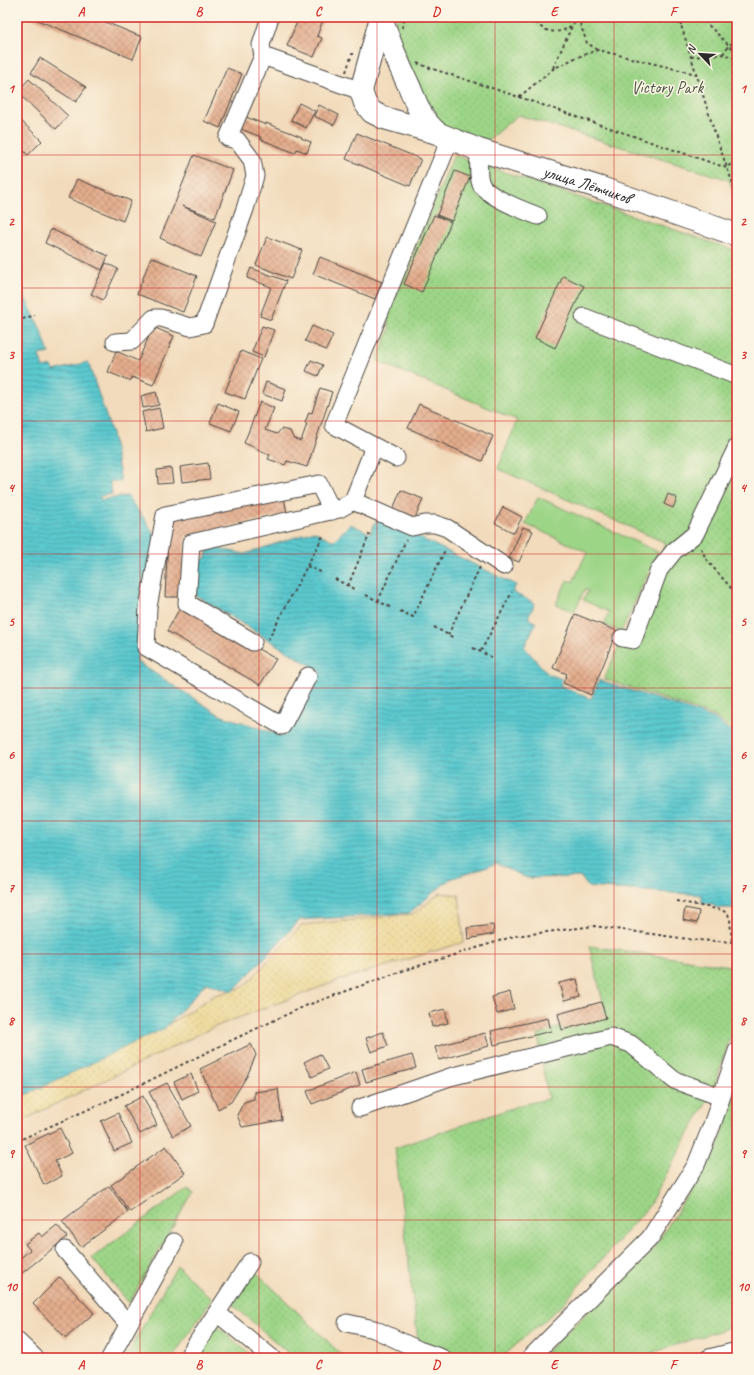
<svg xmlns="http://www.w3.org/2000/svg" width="754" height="1375" font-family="Caveat,sans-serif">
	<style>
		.grass { fill: url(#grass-dots); stroke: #648059 }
		.sand { fill: url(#sand-dots); stroke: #8c8264 }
		.pitch { fill: #9dd587; stroke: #648059 }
		.water { fill: url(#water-rules); stroke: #437a7d }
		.building { fill: url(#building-cross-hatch) }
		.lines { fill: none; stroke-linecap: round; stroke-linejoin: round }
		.minor-casing { stroke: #494541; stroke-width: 19 }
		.major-casing { stroke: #494541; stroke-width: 24 }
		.path { stroke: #494541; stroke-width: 2; stroke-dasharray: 3 3; stroke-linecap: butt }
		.minor { stroke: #fff; stroke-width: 17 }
		.major { stroke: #fff; stroke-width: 22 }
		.grid { fill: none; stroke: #d62828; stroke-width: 1; stroke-opacity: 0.55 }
		.labels { text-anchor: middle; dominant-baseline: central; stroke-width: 3; stroke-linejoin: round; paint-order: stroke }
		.park-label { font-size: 17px; fill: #485642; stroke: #fcf5e5 }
		.street-label { font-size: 17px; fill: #2b2b2b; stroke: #fcf5e5 }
		.neatline { fill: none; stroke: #d62828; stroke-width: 1.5 }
		.grid-label { font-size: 13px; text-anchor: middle; font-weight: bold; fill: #d62828 }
	</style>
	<defs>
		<pattern id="grass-dots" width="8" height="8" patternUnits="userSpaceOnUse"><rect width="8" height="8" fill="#9dd587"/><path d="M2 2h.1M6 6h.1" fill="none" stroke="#87b775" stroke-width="1.8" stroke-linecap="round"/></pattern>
		<pattern id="sand-dots" width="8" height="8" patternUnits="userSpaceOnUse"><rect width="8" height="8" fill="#eeda9e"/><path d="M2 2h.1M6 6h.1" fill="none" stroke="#cb8" stroke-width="1.8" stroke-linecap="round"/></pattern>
		<pattern id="water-rules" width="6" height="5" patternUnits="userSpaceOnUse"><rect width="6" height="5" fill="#5bc9cf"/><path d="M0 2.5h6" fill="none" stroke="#4ba3a8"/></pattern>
		<pattern id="building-cross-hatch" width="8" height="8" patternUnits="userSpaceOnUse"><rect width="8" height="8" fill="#e4ad8d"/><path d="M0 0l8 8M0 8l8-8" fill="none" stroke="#b98d73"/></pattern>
	</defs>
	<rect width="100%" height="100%" fill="#fcf5e5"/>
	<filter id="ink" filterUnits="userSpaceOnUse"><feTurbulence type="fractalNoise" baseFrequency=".025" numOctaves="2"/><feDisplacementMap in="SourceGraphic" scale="8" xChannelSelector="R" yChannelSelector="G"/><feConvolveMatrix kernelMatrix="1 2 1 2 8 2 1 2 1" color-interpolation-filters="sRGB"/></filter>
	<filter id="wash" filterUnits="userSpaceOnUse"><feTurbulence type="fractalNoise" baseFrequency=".012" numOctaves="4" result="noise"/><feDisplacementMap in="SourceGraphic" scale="16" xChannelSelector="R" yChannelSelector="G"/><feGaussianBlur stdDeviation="0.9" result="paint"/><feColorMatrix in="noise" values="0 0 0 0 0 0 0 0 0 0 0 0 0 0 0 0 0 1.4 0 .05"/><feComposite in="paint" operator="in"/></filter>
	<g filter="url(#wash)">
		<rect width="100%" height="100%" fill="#f2dbbc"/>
		<g class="grass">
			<polygon points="397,17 737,17 737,202 729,180 518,115 484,143 430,124 394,27"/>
			<polygon points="454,155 737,251 737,733 714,716 604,679 666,543 498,469 517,420 377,361 390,328 387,317"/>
			<polygon points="589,946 737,967 737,1016 713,1090 649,1206 560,1307 501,1358 420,1358 395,1148 521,1105 548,1099 538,1035 605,1010"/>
			<polygon points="737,1088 737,1325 636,1358 540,1358 651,1252 717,1150"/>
			<polygon points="187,1187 193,1192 129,1303 92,1258"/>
			<polygon points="177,1266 212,1299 172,1358 125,1358"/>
			<polygon points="255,1271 345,1358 294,1358 232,1304"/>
			<polygon points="215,1324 254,1358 197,1358 193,1357"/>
		</g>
		<polygon class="sand" points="440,893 459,895 464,942 337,981 214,1027 17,1123 17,1084 158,1031 215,995 244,987 302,925 413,914"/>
		<polygon class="pitch" points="538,497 658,552 621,632 604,624 609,612 583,600 588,591 585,589 574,612 556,604 567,580 573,582 587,552 525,524"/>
		<polygon class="water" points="17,281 41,330 49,353 39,355 43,368 52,366 54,371 88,362 112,434 121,482 110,481 112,494 100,496 101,500 127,496 146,521 157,540 140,604 137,662 220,715 284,736 321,672 192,593 195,560 205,559 209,547 245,554 314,531 334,541 350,524 370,533 378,517 516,585 512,592 535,603 528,618 536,623 524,647 548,674 562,679 560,685 591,699 599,680 714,718 737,736 737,905 733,908 717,908 712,904 702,903 702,895 588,887 581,877 527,878 497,864 450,879 409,913 300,920 233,991 206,983 165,1028 17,1099"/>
		<g id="blocks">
			<g class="building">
				<polygon points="30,17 93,17 142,37 133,59"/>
				<polygon points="299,17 324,17 317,36 322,38 314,57 287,46"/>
				<polygon points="40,58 86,87 76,102 31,73"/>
				<polygon points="227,68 242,74 220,128 204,121"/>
				<polygon points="29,79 68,116 56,129 17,92"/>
				<polygon points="299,103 315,111 306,128 291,120"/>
				<polygon points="319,105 339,115 334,125 314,116"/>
				<polygon points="17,117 42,141 28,155 17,144"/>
				<polygon points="246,117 266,125 266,123 302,137 301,138 311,142 307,153 297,149 295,153 260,139 261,137 241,129"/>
				<polygon points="357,133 421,159 410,186 346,159"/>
				<polygon points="194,155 233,170 215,218 182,206 216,221 201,257 160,238 175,203"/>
				<polygon points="455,171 470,177 452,221 437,215"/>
				<polygon points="77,179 131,201 123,221 68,198"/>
				<polygon points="434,215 451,222 422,292 404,284"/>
				<polygon points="51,229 108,256 102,270 45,243"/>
				<polygon points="267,237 302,250 291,279 256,265"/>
				<polygon points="151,257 197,276 183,312 137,294"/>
				<polygon points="320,257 382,282 375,299 313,274"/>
				<polygon points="106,263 118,269 103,300 91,294"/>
				<polygon points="251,268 286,281 271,320 260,316 271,287 247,278"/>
				<polygon points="563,276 584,286 555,348 535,338"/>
				<polygon points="262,326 274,330 264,357 252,352"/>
				<polygon points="312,326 333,335 326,350 305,341"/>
				<polygon points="153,327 174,336 153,385 132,377 130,381 108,372 116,351 138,361"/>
				<polygon points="241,351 261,359 245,399 225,392"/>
				<polygon points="311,360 323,365 318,376 306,371"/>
				<polygon points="266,382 286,389 282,401 262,394"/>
				<polygon points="320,388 332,392 307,467 287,461 285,465 268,459 270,455 257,450 258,449 244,443 260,402 274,408 265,430 277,434 281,429 290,431 293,438 301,441 307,424 305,423 309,412 312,413"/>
				<polygon points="156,392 159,405 143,408 141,396"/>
				<polygon points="218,403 239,412 231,431 210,423"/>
				<polygon points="419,404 493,436 482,461 408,428"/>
				<polygon points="159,408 163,428 146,432 142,412"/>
				<polygon points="208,463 210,479 182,482 180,467"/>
				<polygon points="171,468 173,483 158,484 157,470"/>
				<polygon points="401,490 423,499 413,523 391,514"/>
				<polygon points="668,494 677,498 673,508 664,504"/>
				<polygon points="284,497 287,514 185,536 182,597 165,597 169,518"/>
				<polygon points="503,507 522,517 514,533 495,523"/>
				<polygon points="523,527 533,531 519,562 509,558"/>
				<polygon points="181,606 276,659 260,685 167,631"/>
				<polygon points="575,614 617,631 591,695 563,683 567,674 553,668"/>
				<polygon points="685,908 699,911 697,923 683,920"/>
				<polygon points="493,925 494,934 468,939 467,928"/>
				<polygon points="577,979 581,997 564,1001 559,983"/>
				<polygon points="510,992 514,1009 497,1014 492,997"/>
				<polygon points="601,1002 606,1018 562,1030 558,1014"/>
				<polygon points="445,1009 448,1023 432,1027 429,1013"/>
				<polygon points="548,1018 551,1031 494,1045 491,1031"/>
				<polygon points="383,1032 388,1046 371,1052 366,1038"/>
				<polygon points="485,1033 489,1046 439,1060 435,1047"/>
				<polygon points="251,1044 256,1055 247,1076 231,1102 218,1109 200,1069"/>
				<polygon points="320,1054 328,1069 312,1077 304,1062"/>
				<polygon points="412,1055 416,1068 366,1082 362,1069"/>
				<polygon points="356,1072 360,1085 312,1104 307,1091"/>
				<polygon points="191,1074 198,1091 182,1099 174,1082"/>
				<polygon points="167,1083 191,1126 173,1136 149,1092"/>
				<polygon points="278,1089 282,1120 242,1127 237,1115 244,1102 254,1099 254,1092"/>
				<polygon points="143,1096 157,1125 140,1134 124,1106"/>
				<polygon points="118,1113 132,1143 114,1151 101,1121"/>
				<polygon points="60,1128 72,1153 55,1161 62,1176 44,1185 25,1145"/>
				<polygon points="166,1146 185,1173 130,1212 111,1185"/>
				<polygon points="109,1186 128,1212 81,1247 62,1221"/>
				<polygon points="57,1225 67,1237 21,1274 17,1268 17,1261 30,1250 25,1244 39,1233 42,1237"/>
				<polygon points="60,1277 94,1313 66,1338 33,1304"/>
			</g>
		</g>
	</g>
	<g filter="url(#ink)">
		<use href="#blocks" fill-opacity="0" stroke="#494541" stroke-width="1"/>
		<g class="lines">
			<defs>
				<g id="minor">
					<polyline points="270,17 261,45 263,56 361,91"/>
					<path d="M479,150C479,159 477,176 481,184C486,196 525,211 538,216"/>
					<polyline points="584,317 737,376"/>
					<polyline points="115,342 132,341 154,318 161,318 190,327 204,324 245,209 255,176 252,160 237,140 228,138 263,56"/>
					<polyline points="396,458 334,425 450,139"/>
					<polyline points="353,501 412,527 425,524 435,524 447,528 504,566"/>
					<polyline points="622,638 633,640 659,570 674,551 695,534 737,447"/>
					<polyline points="253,642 187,603 191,543 339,509 353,501 374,447"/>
					<polyline points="308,676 282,726 146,647 148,607 165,515 319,484 332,511"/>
					<polyline points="360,1108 450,1077 611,1037 631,1044 674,1080 721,1097"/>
					<polyline points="65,1250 128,1324"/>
					<polyline points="217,1313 272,1358"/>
					<polyline points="347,1323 374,1329 419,1350 442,1358"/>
					<polyline points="17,1341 35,1358"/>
					<polyline points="110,1358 174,1242"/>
					<polyline points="187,1358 250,1262"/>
					<polyline points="530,1358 650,1238 696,1165 712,1125 737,1051"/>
					<polyline points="709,1358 737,1351"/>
				</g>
				<g id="major">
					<path id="s1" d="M381,17L361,91L365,103L372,112L384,118L437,133L479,150L601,188L737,235"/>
					<path d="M381,17C389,41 398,63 409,86C417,105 421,119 437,133"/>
				</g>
			</defs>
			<use href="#minor" class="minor-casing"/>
			<use href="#major" class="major-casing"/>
			<g class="path">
				<path d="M533,17C542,37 569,36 578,17"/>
				<polyline points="674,17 682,28 717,140 737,195"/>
				<polyline points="679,17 681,25"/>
				<polyline points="700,17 737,53"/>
				<polyline points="578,18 587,43 598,50"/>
				<polyline points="402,28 405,17"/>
				<polyline points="723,54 729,45 737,41"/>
				<polyline points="691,57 723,54 737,59"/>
				<polyline points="417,63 430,68 519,97 553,69 575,58 598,50 696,74"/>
				<polyline points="553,68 572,26"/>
				<polyline points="346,72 352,54 355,54"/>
				<polyline points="519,97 727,168 737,157"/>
				<polyline points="17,321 35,315"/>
				<polyline points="701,548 706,559 737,595"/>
				<polyline points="307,566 323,573"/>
				<polyline points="335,579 354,589"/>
				<polyline points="348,586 370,533"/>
				<polyline points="366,595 390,607"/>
				<polyline points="378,601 406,540"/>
				<polyline points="400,611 413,617 445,550"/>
				<polyline points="434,627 454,638"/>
				<polyline points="448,635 480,567"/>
				<polyline points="268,640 323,536"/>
				<polyline points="473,648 491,657"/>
				<polyline points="481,651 512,592"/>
				<polyline points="676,901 722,910 728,914 730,920 732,942"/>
				<polyline points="17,1141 114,1098 230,1041 305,1006 399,972 515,936 594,926 695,940 737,942"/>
			</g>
			<use href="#minor" class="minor"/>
			<use href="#major" class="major"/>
		</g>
	</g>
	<path class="grid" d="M140,17V1358M259,17V1358M377,17V1358M495,17V1358M614,17V1358M17,155H737M17,288H737M17,421H737M17,554H737M17,688H737M17,821H737M17,954H737M17,1087H737M17,1220H737"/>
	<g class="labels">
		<g class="park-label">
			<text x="667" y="87">Victory Park</text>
		</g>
		<g class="street-label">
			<text stroke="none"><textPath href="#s1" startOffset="328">улица Лётчиков</textPath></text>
		</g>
	</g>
	<rect width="754" height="1375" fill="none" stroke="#fcf5e5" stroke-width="44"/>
	<g transform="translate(700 54) rotate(295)" stroke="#fcf5e5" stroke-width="3" paint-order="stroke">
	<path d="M0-3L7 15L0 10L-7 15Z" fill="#2b2b2b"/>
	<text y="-6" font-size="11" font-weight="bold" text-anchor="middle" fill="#2b2b2b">N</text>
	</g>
	<rect x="22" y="22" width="710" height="1331" class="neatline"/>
	<g class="grid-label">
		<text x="81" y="16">A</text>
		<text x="199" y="16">B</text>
		<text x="318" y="16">C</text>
		<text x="436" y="16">D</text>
		<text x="554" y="16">E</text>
		<text x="673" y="16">F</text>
		<text x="11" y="93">1</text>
		<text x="743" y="93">1</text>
		<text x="11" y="226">2</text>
		<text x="743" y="226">2</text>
		<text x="11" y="359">3</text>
		<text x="743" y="359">3</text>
		<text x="11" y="492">4</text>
		<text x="743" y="492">4</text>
		<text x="11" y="626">5</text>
		<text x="743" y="626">5</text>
		<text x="11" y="759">6</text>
		<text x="743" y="759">6</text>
		<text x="11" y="892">7</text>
		<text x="743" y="892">7</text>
		<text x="11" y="1025">8</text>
		<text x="743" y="1025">8</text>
		<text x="11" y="1158">9</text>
		<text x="743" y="1158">9</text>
		<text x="11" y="1291">10</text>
		<text x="743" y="1291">10</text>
		<text x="81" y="1369">A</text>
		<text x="199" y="1369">B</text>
		<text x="318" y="1369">C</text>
		<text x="436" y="1369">D</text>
		<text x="554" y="1369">E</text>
		<text x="673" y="1369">F</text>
	</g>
</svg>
